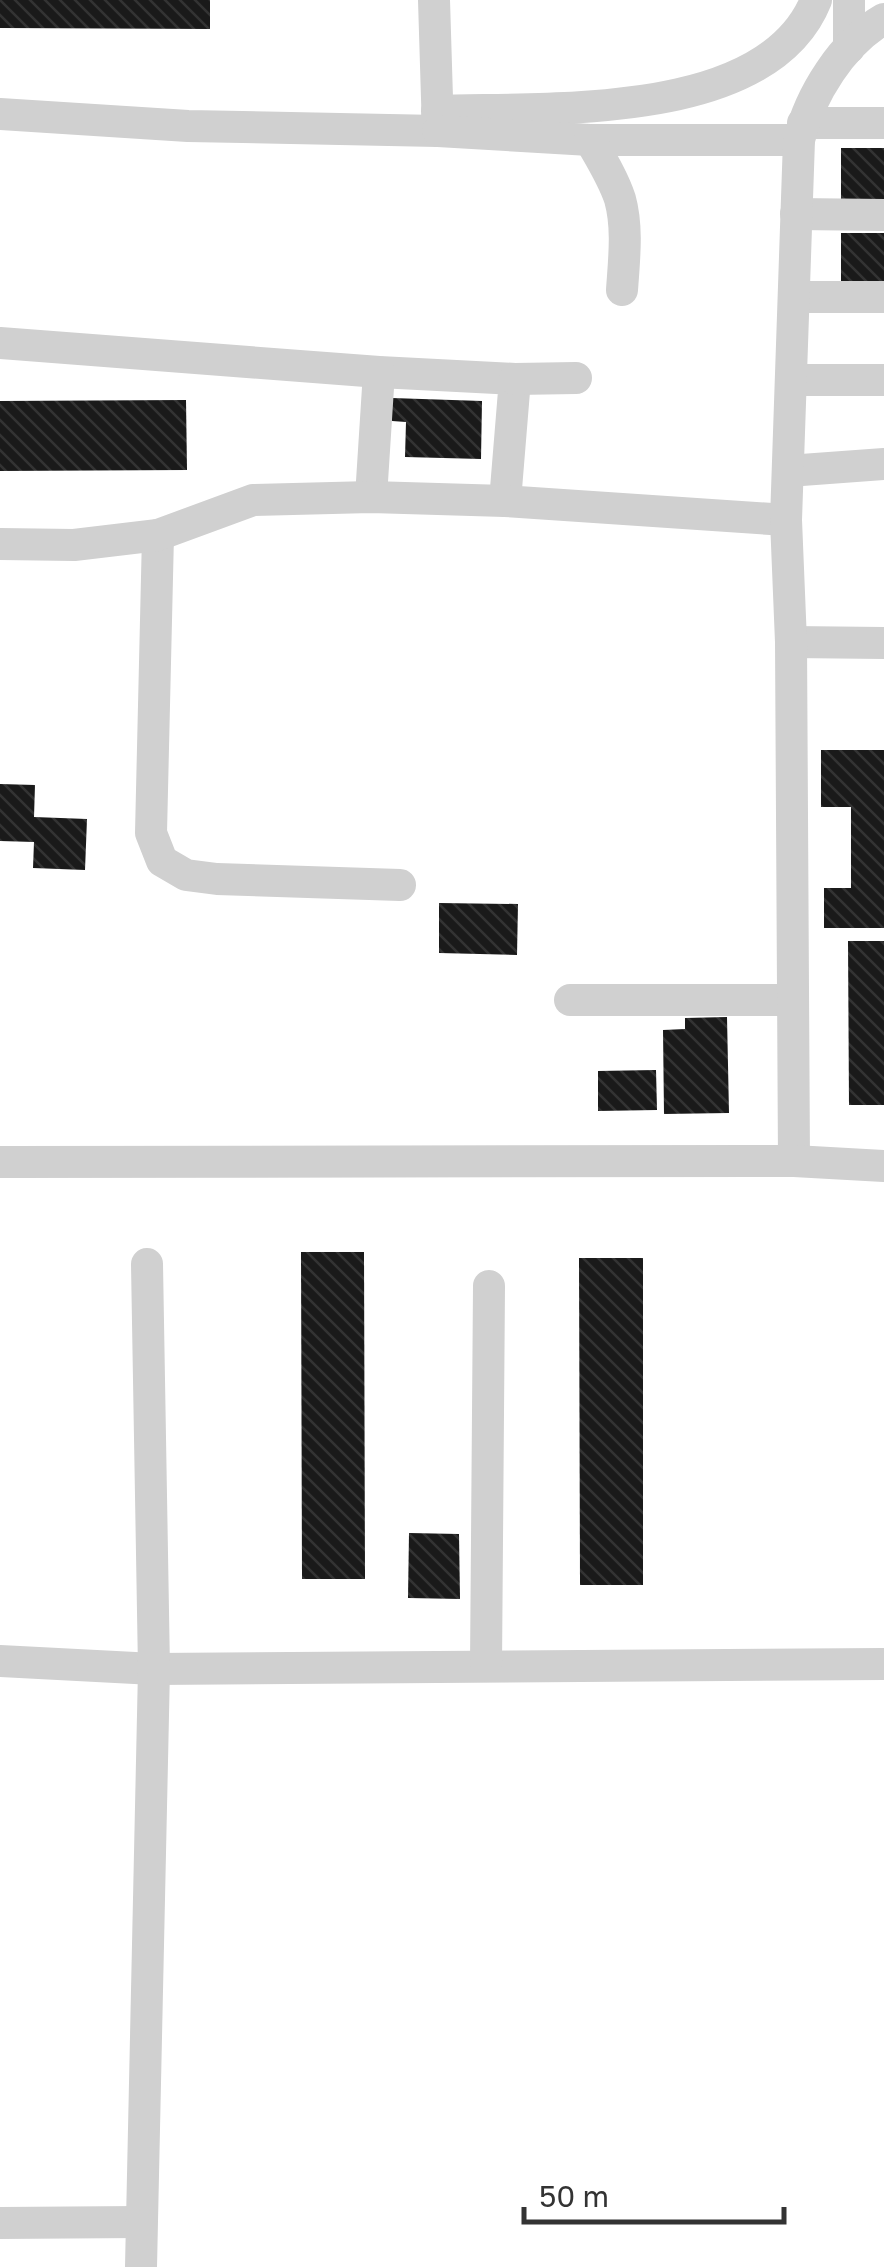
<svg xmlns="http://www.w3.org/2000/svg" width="884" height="2267" font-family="'Golos Text',sans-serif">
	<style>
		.building { fill: url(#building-back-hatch) }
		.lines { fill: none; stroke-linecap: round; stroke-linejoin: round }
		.minor { stroke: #d0d0d0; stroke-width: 32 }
	</style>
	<defs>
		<pattern id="building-back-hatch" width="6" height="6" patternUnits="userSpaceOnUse" patternTransform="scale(2.5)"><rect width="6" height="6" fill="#1a1a1a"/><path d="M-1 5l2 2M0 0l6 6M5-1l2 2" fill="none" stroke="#333"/></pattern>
	</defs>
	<rect width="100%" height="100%" fill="#fff"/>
	<g class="building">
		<polygon points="0,0 210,0 210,29 0,28"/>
		<rect x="841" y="148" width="43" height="55"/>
		<rect x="841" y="233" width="43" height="54"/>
		<polygon points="392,398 482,401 481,459 405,457 406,422 392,421"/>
		<polygon points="186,400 187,470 0,471 0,401"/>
		<polygon points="821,750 884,750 884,928 824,928 824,888 851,888 851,807 821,807"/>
		<polygon points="0,784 35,785 34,817 87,819 85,870 33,868 34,842 0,841"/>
		<polygon points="439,903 518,904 517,955 439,953"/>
		<polygon points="848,941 884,941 884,1105 849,1105"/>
		<polygon points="727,1017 729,1113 664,1114 663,1030 685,1029 685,1018"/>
		<polygon points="656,1070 657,1110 598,1111 598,1071"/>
		<polygon points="301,1252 364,1252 365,1579 302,1579"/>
		<polygon points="579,1258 643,1258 643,1585 580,1585"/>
		<polygon points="409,1533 459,1534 460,1599 408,1598"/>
	</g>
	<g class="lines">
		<g class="minor">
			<polyline points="849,0 849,48"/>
			<path d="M437,111C547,107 767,122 816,0"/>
			<polyline points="0,114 188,126 438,131 434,0"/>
			<polyline points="803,123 884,123"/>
			<polyline points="438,131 590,140 799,140"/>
			<path d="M590,140C601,159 613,178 620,199C628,228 624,260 622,290"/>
			<polyline points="796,214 884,215"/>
			<polyline points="794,297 884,297"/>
			<polyline points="0,343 379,372 515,379 505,501"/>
			<polyline points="515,379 576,378"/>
			<polyline points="791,380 884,380"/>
			<polyline points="788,471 884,464"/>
			<polyline points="371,497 379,372"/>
			<polyline points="158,535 151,833 162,861 186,875 217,879 400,885"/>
			<polyline points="0,544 74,545 158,535 253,500 371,497 505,501 786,520"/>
			<polyline points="791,642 884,643"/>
			<polyline points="570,1000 792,1000"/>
			<path d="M794,1161L791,642L786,520L799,140C810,95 842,43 884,19"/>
			<polyline points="0,1162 794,1161 884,1166"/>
			<polyline points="0,1661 154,1669 884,1664"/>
			<polyline points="486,1666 489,1286"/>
			<polyline points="0,2223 140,2222"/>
			<polyline points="141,2267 154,1669 147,1264"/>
		</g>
	</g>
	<path d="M524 2207v15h260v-15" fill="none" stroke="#333333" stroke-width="5"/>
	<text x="539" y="2207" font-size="30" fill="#333333" stroke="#ffffff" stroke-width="8" paint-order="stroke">50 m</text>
</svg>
